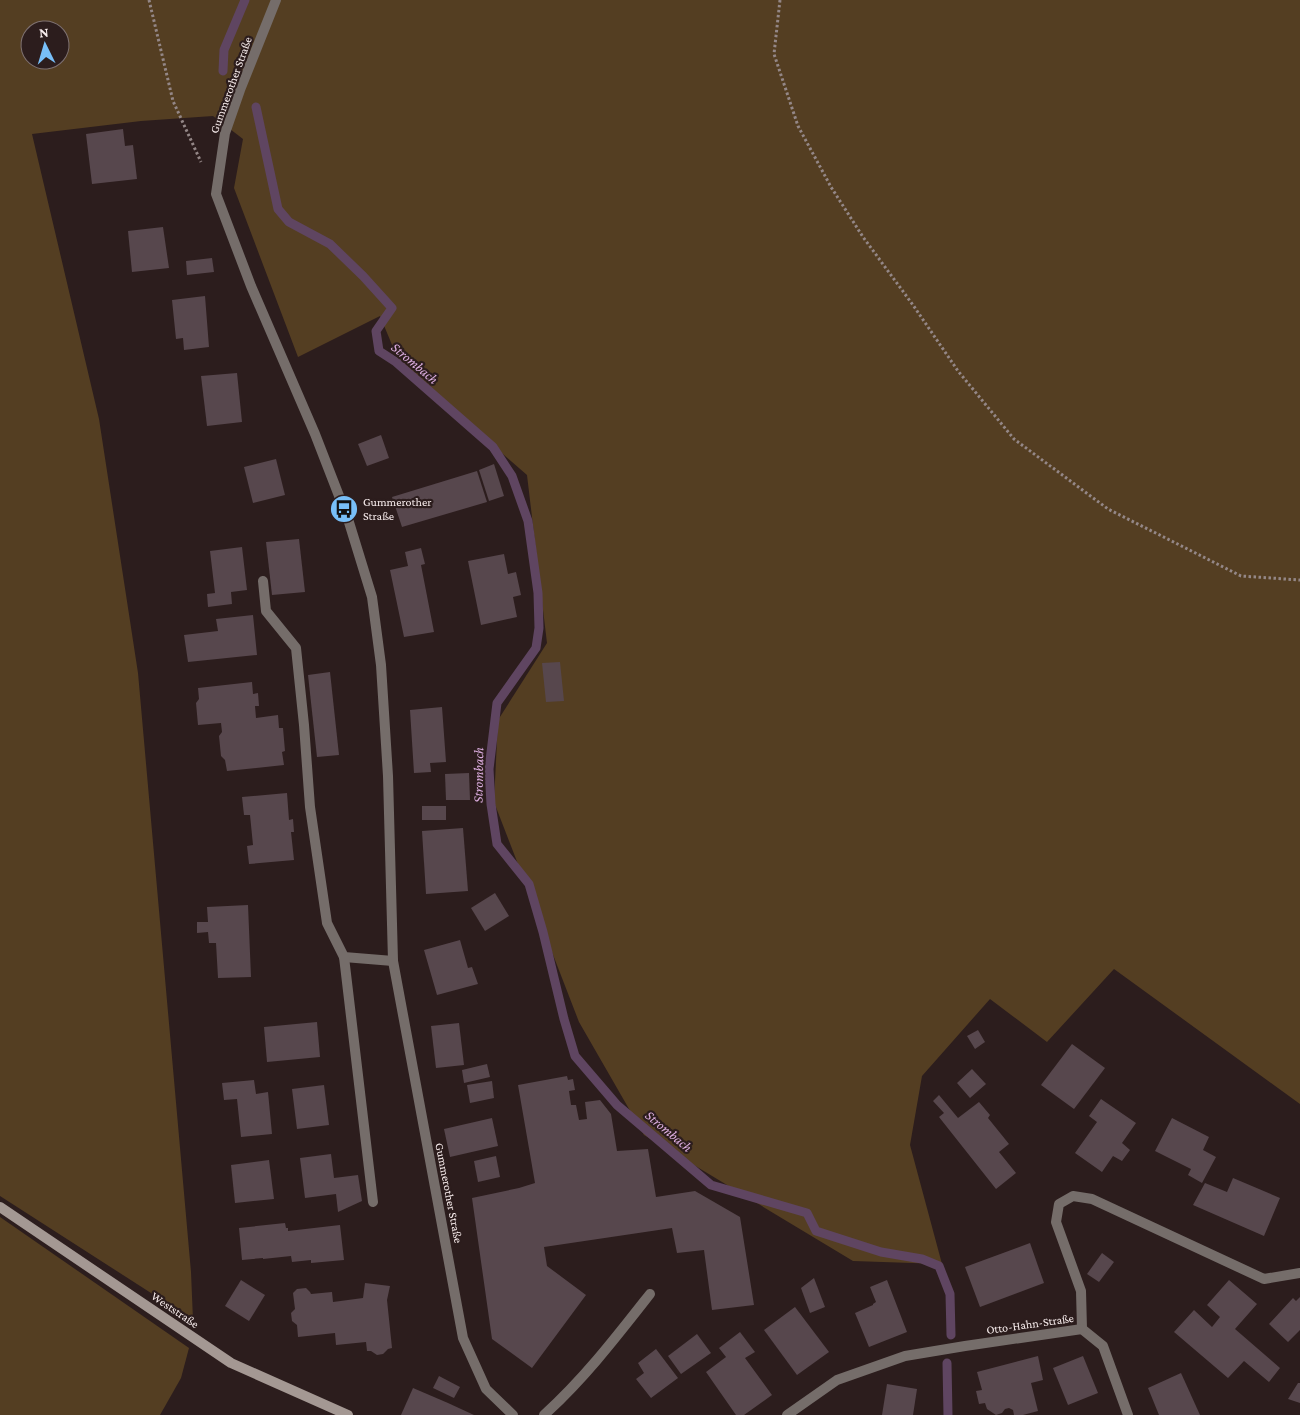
<svg xmlns="http://www.w3.org/2000/svg" width="1300" height="1415" font-family="'Crimson Pro',serif">
	<style>
		.green { fill: #543e22; fill-rule: evenodd }
		.lines { fill: none; stroke-linecap: round; stroke-linejoin: round }
		.stream { stroke: #5f4561; stroke-width: 9 }
		.building { fill: #57474d }
		.path { stroke: #948787; stroke-width: 3; stroke-dasharray: 2.5 2.5; stroke-linecap: butt }
		.service { stroke: #756d6a; stroke-width: 10 }
		.minor { stroke: #756d6a; stroke-width: 10 }
		.tertiary { stroke: #756d6a; stroke-width: 10 }
		.secondary { stroke: #a49893; stroke-width: 10 }
		.labels { text-anchor: middle; dominant-baseline: central; stroke-width: 4.5; stroke-linejoin: round; paint-order: stroke }
		.street-label { font-size: 12px; fill: #f9eeee; stroke: #2c1d1d }
		.poi-label { font-size: 12px; fill: #f9eeee; stroke: #2c1d1d; text-anchor: start }
		.water-label { font-size: 14px; font-style: italic; fill: #ddaee0; stroke: #2c1d1d }
	</style>
	<rect width="100%" height="100%" fill="#2c1d1d"/>
	<g class="green">
		<path d="M0,0H1300V1104L1114,969L1047,1042L990,999L922,1076L910,1145L942,1264L853,1261L644,1135L579,1022L494,802L498,720L547,643L527,475L400,364L380,316L298,357L234,188L243,139L213,116L141,121L32,134L99,419L138,673L191,1272L193,1320L0,1196ZM30,30H60V60H30Z"/>
		<polygon points="0,1217 189,1348 181,1378 160,1415 0,1415"/>
	</g>
	<g class="lines">
		<g class="stream">
			<polyline points="223,71 224,50 245,0"/>
			<polyline points="256,107 278,209 289,222 330,244 363,276 392,308 376,331 379,351 396,362 493,447 512,476 528,521 538,593 539,628 536,648 497,703 489,769 491,804 497,844 529,884 543,932 564,1019 575,1056 617,1105 711,1185 807,1213 816,1231 881,1252 922,1259 939,1266 950,1294 951,1335"/>
			<polyline points="947,1363 948,1415"/>
		</g>
	</g>
	<g class="building">
		<polygon points="123,129 125,146 133,145 137,179 92,184 86,134"/>
		<polygon points="163,227 169,268 132,272 128,231"/>
		<polygon points="212,258 214,272 187,275 186,261"/>
		<polygon points="205,296 209,347 184,350 183,338 176,339 172,300"/>
		<polygon points="237,373 242,422 207,426 201,376"/>
		<polygon points="381,435 389,458 367,466 358,444"/>
		<polygon points="276,459 285,495 253,503 244,467"/>
		<polygon points="494,464 504,496 489,501 479,470"/>
		<polygon points="477,471 487,502 402,527 392,497"/>
		<polygon points="299,539 305,592 272,595 266,542"/>
		<polygon points="242,547 247,590 231,592 232,604 208,607 207,594 215,593 210,551"/>
		<polygon points="421,548 425,564 421,565 434,632 404,637 390,570 408,566 405,552"/>
		<polygon points="504,554 508,574 516,572 521,595 513,597 517,617 481,625 468,561"/>
		<polygon points="253,615 257,655 188,662 184,635 218,631 216,619"/>
		<polygon points="560,662 564,701 546,702 542,663"/>
		<polygon points="330,672 339,755 317,757 308,675"/>
		<polygon points="252,682 253,694 258,693 259,706 255,706 256,718 278,715 279,728 283,728 285,751 282,752 284,765 227,771 225,760 221,756 219,736 222,732 221,723 198,725 196,703 199,699 198,688"/>
		<polygon points="442,707 446,762 430,763 431,772 414,773 410,710"/>
		<polygon points="469,773 470,800 446,800 445,774"/>
		<polygon points="287,793 289,820 293,819 294,832 291,832 294,860 249,864 247,846 253,845 250,815 244,815 242,797"/>
		<rect x="422" y="806" width="24" height="14"/>
		<polygon points="463,828 468,891 426,894 422,831"/>
		<polygon points="495,893 509,916 485,931 471,908"/>
		<polygon points="248,905 251,977 218,978 216,943 209,943 208,932 197,933 197,922 208,922 207,907"/>
		<polygon points="460,940 468,968 472,967 478,984 437,995 424,950"/>
		<polygon points="317,1022 320,1057 267,1062 264,1027"/>
		<polygon points="459,1023 464,1065 436,1068 431,1026"/>
		<polygon points="978,1030 985,1042 975,1049 967,1036"/>
		<polygon points="1072,1044 1105,1068 1074,1109 1041,1085"/>
		<polygon points="487,1064 490,1077 464,1083 462,1070"/>
		<polygon points="972,1069 986,1084 970,1098 957,1083"/>
		<polygon points="567,1076 568,1080 573,1079 575,1090 569,1091 571,1105 576,1105 579,1120 587,1119 585,1102 600,1100 611,1114 617,1151 648,1149 656,1197 695,1191 740,1217 754,1305 712,1310 704,1250 677,1253 672,1228 544,1247 547,1266 586,1295 532,1368 492,1339 472,1198 519,1188 535,1183 518,1085"/>
		<polygon points="254,1080 256,1094 268,1092 272,1134 241,1137 237,1099 224,1100 222,1083"/>
		<polygon points="492,1081 494,1098 470,1103 467,1085"/>
		<polygon points="324,1085 329,1125 297,1129 292,1089"/>
		<polygon points="939,1095 958,1118 979,1102 990,1115 988,1118 1009,1144 999,1152 1016,1173 996,1189 939,1117 944,1113 933,1101"/>
		<polygon points="1101,1099 1136,1123 1122,1143 1130,1150 1122,1161 1113,1156 1102,1172 1075,1153 1097,1122 1089,1116"/>
		<polygon points="492,1118 498,1146 450,1157 444,1129"/>
		<polygon points="1172,1118 1209,1137 1203,1150 1216,1157 1202,1183 1188,1175 1191,1169 1155,1151"/>
		<polygon points="331,1154 334,1178 358,1175 362,1201 338,1212 336,1194 305,1198 300,1158"/>
		<polygon points="496,1156 500,1177 478,1182 474,1161"/>
		<polygon points="269,1160 274,1199 235,1203 231,1165"/>
		<polygon points="1233,1178 1280,1198 1264,1236 1193,1205 1205,1183 1227,1192"/>
		<polygon points="285,1223 286,1228 288,1228 288,1231 340,1225 344,1260 311,1263 311,1260 292,1262 291,1256 263,1259 263,1258 242,1260 239,1228"/>
		<polygon points="1030,1243 1044,1283 980,1307 965,1267"/>
		<polygon points="1102,1253 1114,1262 1099,1282 1087,1274"/>
		<polygon points="814,1278 825,1307 810,1313 801,1288"/>
		<polygon points="241,1280 265,1295 249,1321 225,1306"/>
		<polygon points="887,1280 907,1332 869,1347 855,1313 873,1305 873,1304 876,1302 870,1287"/>
		<polygon points="1229,1280 1257,1304 1235,1329 1280,1368 1269,1382 1244,1361 1228,1378 1174,1332 1194,1310 1212,1327 1220,1317 1207,1305"/>
		<polygon points="365,1283 390,1286 387,1300 392,1348 388,1349 383,1354 377,1355 371,1351 367,1351 366,1342 336,1345 335,1333 298,1337 297,1325 292,1321 291,1313 295,1309 293,1293 297,1289 306,1288 310,1292 311,1294 332,1292 333,1302 363,1298"/>
		<polygon points="1300,1297 1300,1330 1288,1342 1269,1324 1293,1298 1296,1301"/>
		<polygon points="795,1307 829,1352 797,1375 764,1330"/>
		<polygon points="740,1332 755,1352 745,1358 772,1395 744,1415 736,1415 706,1372 726,1357 719,1348"/>
		<polygon points="697,1334 711,1353 681,1374 668,1356"/>
		<polygon points="656,1349 678,1378 651,1398 636,1379 644,1373 638,1363"/>
		<polygon points="1038,1356 1043,1380 1031,1383 1038,1411 1023,1415 1014,1415 1013,1410 1009,1408 1005,1409 1002,1413 996,1415 987,1409 985,1403 979,1404 976,1391 982,1390 977,1372"/>
		<polygon points="1083,1356 1098,1393 1068,1405 1053,1368"/>
		<polygon points="1181,1373 1200,1415 1159,1415 1148,1388"/>
		<polygon points="439,1376 460,1387 454,1398 433,1388"/>
		<polygon points="1298,1383 1300,1383 1300,1403 1288,1399"/>
		<polygon points="887,1384 917,1389 913,1415 882,1415"/>
		<polygon points="413,1388 448,1403 474,1415 401,1415"/>
	</g>
	<g class="lines">
		<g class="path">
			<polyline points="149,0 173,101 201,162"/>
			<polyline points="780,0 774,54 798,126 831,187 863,237 913,305 958,371 1014,439 1108,509 1241,576 1300,580"/>
		</g>
		<path class="service" d="M544,1415C584,1379 617,1336 650,1294"/>
		<g class="minor">
			<polyline points="263,581 266,611 296,648 304,725 310,807 327,923 344,957 393,961"/>
			<polyline points="344,957 373,1202"/>
			<polyline points="1082,1329 1081,1291 1056,1222 1059,1204 1073,1196 1092,1199 1264,1279 1300,1273"/>
			<polyline points="1082,1329 1103,1346 1128,1415"/>
			<polyline points="787,1415 837,1380 905,1356 965,1346 1082,1329"/>
		</g>
		<polyline class="tertiary" points="276,0 240,90 225,133 216,194 251,286 315,434 348,519 372,597 381,665 388,776 393,961 463,1338 486,1389 513,1415"/>
		<polyline class="secondary" points="0,1207 231,1363 348,1415"/>
	</g>
	<defs>
		<symbol id="bus-disc" viewBox="-11 -11 22 22"><circle r="9.5" fill="#78bff8" stroke="#2c1d1d"/><path d="M-5-6H5V4H4V6H2V4H-2V6H-4V4H-5ZM-3.5-4V0h7V-4ZM-3.5 1.2v1.5H-2V1.2ZM2 1.2v1.5H3.5V1.2Z" fill="#111"/></symbol>
	</defs>
	<g fill-rule="evenodd">
		<use href="#bus-disc" x="328" y="493" width="32" height="32"/>
	</g>
	<g class="labels">
		<g class="street-label">
			<text transform="translate(231 85) rotate(-70)">Gummerother Straße</text>
			<text transform="translate(449 1193) rotate(79)">Gummerother Straße</text>
			<text transform="translate(175 1310) rotate(34)">Weststraße</text>
			<text transform="translate(1030 1324) rotate(-8)">Otto-Hahn-Straße</text>
		</g>
		<g class="poi-label">
			<text x="363" y="502">Gummerother<tspan x="363" dy="14">Straße</tspan></text>
		</g>
		<g class="water-label">
			<text transform="translate(415 363) rotate(40)">Strombach</text>
			<text transform="translate(478 775) rotate(-89)">Strombach</text>
			<text transform="translate(669 1131) rotate(40)">Strombach</text>
		</g>
	</g>
	<g transform="translate(45 45) rotate(355)"><circle r="24" fill="#2c1d1d" stroke="#7e7171"/>
	<path d="M0-4L9 19L0 12L-9 19Z" fill="#78bff8"/>
	<text y="-8" font-size="14" font-weight="bold" text-anchor="middle" fill="#f9eeee">N</text>
	</g>
</svg>
